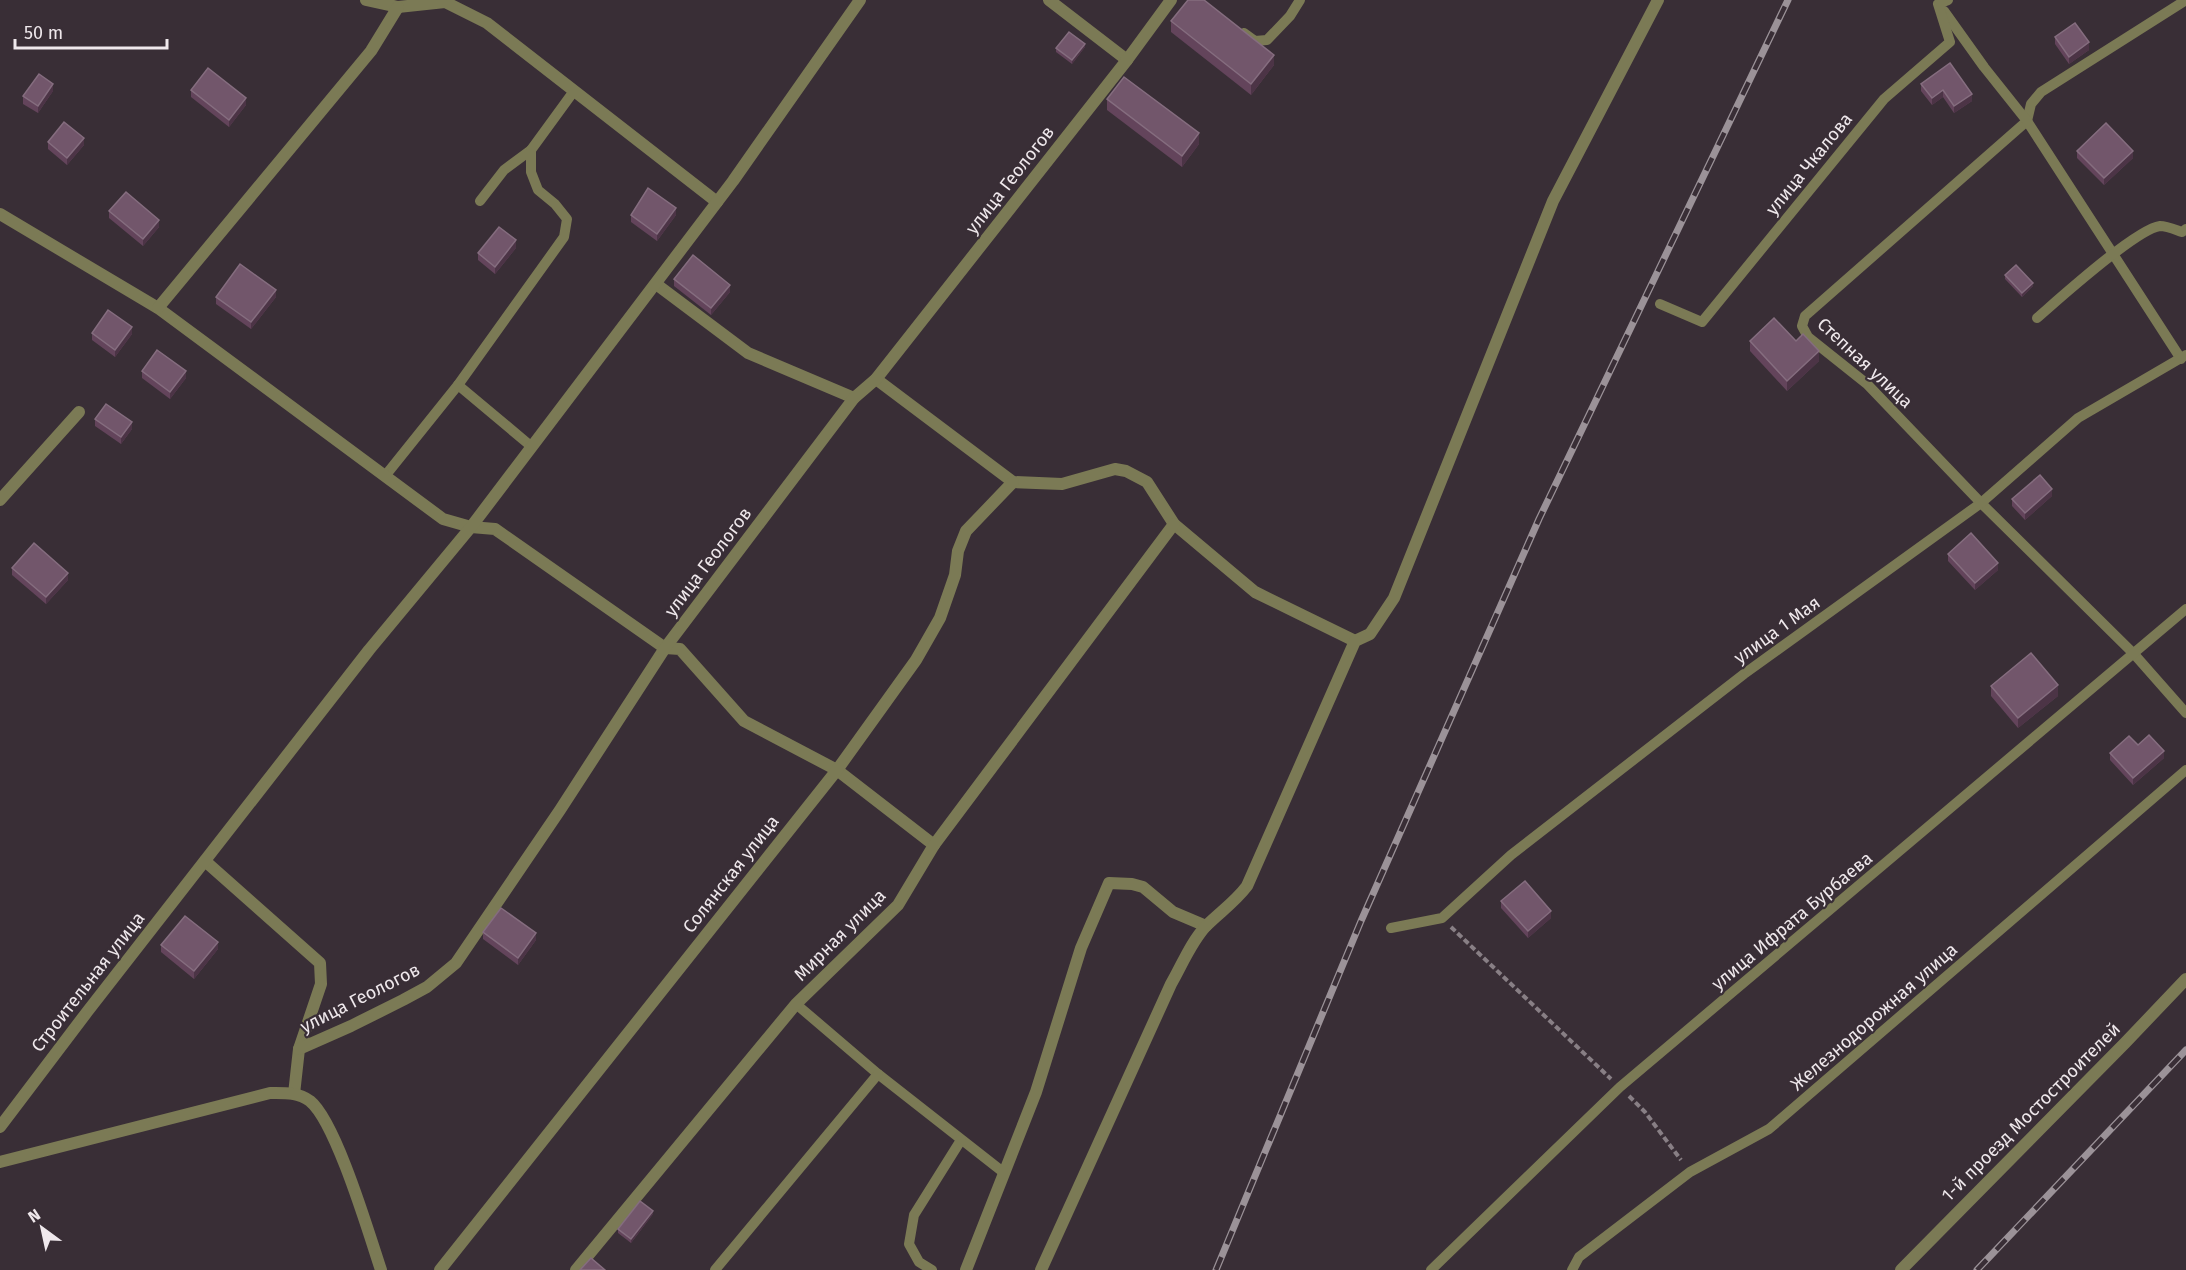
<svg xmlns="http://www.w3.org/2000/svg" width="2186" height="1270" font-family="'Fira Sans',sans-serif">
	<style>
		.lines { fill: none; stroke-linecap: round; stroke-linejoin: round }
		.path { stroke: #887f85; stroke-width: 4; stroke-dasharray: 6 3; stroke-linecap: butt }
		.service { stroke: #7b7a55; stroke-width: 10 }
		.minor { stroke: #7b7a55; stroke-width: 12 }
		.tertiary { stroke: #7b7a55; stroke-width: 12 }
		.rail-casing { stroke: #9b9298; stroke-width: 7 }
		.rail { stroke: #392e36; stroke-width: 4.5; stroke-dasharray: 14; stroke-linecap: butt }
		.wall { fill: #63445b }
		.shaded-wall { fill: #4c3446 }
		.building { fill: #72566b; stroke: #856d7f; stroke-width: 1.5 }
		.labels { text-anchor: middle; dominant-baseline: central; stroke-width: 4.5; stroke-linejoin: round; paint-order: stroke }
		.street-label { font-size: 18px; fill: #efe8ec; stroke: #392e36 }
	</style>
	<rect width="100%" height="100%" fill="#392e36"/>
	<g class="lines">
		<g class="path">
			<polyline points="1451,927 1611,1079"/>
			<polyline points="1629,1096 1645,1112 1681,1160"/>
		</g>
		<g class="service">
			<polyline points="2186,0 2041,92 2031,104 2027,121 1805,316 1802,326 1808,337 1867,384 1981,503 2134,654 2186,713"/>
			<polyline points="1944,11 1984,67 2027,121 2181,359"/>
			<polyline points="1244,33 1255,41 1267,40 1290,16 1300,0"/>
			<polyline points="480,201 504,170 531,150"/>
			<polyline points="1660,304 1702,322 1884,99 1950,42 1938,4 1948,0"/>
			<path d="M2037,318C2059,299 2136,229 2160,226C2167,226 2176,230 2182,232L2186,229"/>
			<polyline points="458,385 532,447"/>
			<polyline points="385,476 458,385 564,237 567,219 555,204 538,190 531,172 531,150 574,91"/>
			<polyline points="1391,928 1442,918 1511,855 1744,674 1981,503 2078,418 2186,355"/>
			<polyline points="796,1004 878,1074 1003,1172"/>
			<polyline points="715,1270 878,1074"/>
			<polyline points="932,1270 919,1262 909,1244 914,1215 961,1140"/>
			<polyline points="1431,1270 1620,1087 2186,609"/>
			<polyline points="1572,1270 1579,1257 1690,1172 1769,1129 2186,770"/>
		</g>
		<g class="minor">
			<polyline points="366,0 398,7 445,2 487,23 717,202"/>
			<polyline points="1049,0 1127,60"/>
			<polyline points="0,214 158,308 443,519 471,527 495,529 665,648 680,649 744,721 837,770 934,845"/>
			<polyline points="656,284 748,353 854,398"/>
			<polyline points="158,308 371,51 398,7"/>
			<polyline points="876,379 1013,482 1062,484 1115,469 1126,471 1147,482 1174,524 1255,592 1355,641"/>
			<polyline points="0,500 79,412"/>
			<polyline points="205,861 320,963 321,984 299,1049 294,1094"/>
			<polyline points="299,1049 351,1026 403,1000 427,987 456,963 560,810 665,648 854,398 876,379 1127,60 1171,0"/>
			<polyline points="0,1127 87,1012 369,650 471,527 733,181 860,0"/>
			<path d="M0,1162L270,1093C284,1093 298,1092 310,1101C336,1122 369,1234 381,1270"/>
			<polyline points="440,1270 837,770 916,660 940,618 955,575 958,551 966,531 1013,482"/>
			<polyline points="576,1270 796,1004 898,905 934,845 1174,524"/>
			<polyline points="966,1270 1036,1092 1081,948 1109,883 1132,884 1143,887 1173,912 1206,926"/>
			<path d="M1041,1270L1171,984C1182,965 1191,942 1206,926C1220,912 1235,902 1247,886L1355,641L1370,634L1394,598L1553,201L1658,0"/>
		</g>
		<polyline class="tertiary" points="1901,1270 2125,1043 2186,979"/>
		<defs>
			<g id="rail">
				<polyline points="1216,1270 1361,921 1539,519 1788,0"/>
				<polyline points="1977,1270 2186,1050"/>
			</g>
		</defs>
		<use href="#rail" class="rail-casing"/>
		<use href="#rail" class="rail"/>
	</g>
	<g class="wall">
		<polygon points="1171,21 1274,65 1251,95 1171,32"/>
		<polygon points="2055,37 2089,50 2069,64 2055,44"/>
		<polygon points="1085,47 1072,64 1056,52 1056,48"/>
		<polygon points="1950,63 1972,101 1954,113 1943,97 1932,105 1921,91 1921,84"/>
		<polygon points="191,90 246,105 229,127 191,97"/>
		<polygon points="53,91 38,113 23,104 23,96"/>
		<polygon points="1107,99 1199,144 1182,167 1107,110"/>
		<polygon points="48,142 84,145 67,165 48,149"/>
		<polygon points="2077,151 2133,158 2104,185 2077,158"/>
		<polygon points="109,211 159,227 143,246 109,218"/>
		<polygon points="631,215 676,215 657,241 631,222"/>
		<polygon points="516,248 495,274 478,260 478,253"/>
		<polygon points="2005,275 2033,286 2022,297 2005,279"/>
		<polygon points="674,279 730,292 711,315 674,286"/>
		<polygon points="216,297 276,297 251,329 216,304"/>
		<polygon points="92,333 132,334 115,357 92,340"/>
		<polygon points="1750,341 1796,341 1819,361 1787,391 1750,351"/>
		<polygon points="142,371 186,378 170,399 142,378"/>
		<polygon points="95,419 132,429 121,444 95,426"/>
		<polygon points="2052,496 2025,520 2012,506 2012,499"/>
		<polygon points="1948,554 1998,570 1975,590 1948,561"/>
		<polygon points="12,568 68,580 46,604 12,575"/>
		<polygon points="1991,686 2058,696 2018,728 1991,696"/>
		<polygon points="2138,745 2164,758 2133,785 2110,760 2110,753"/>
		<polygon points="1501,901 1551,918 1528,938 1501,908"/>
		<polygon points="483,932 536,940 518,965 483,939"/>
		<polygon points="161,945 218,949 194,979 161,952"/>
		<polygon points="653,1214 631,1243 618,1233 618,1229"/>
	</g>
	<g class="shaded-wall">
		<polygon points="2089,42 2089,50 2069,64 2069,57"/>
		<polygon points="1085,44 1085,47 1072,64 1072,60"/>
		<polygon points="1274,55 1274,65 1251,95 1251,84"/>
		<polygon points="53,84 53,91 38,113 38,106"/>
		<polygon points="1943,90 1943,97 1932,105 1932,98"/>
		<polygon points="1972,94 1972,101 1954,113 1954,106"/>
		<polygon points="246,98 246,105 229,127 229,120"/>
		<polygon points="1199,133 1199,144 1182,167 1182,156"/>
		<polygon points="84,138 84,145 67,165 67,158"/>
		<polygon points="2133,151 2133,158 2104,185 2104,178"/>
		<polygon points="676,208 676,215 657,241 657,234"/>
		<polygon points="159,220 159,227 143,246 143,239"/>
		<polygon points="516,240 516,248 495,274 495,267"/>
		<polygon points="2033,283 2033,286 2022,297 2022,293"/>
		<polygon points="730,285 730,292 711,315 711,308"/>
		<polygon points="276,290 276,297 251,329 251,322"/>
		<polygon points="132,327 132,334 115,357 115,350"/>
		<polygon points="1819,351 1819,361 1787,391 1787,381"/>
		<polygon points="186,371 186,378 170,399 170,392"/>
		<polygon points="132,422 132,429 121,444 121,437"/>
		<polygon points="2052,489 2052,496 2025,520 2025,513"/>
		<polygon points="1998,563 1998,570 1975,590 1975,583"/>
		<polygon points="68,573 68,580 46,604 46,597"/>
		<polygon points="2058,685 2058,696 2018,728 2018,718"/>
		<polygon points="2164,751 2164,758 2133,785 2133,778"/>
		<polygon points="1551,911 1551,918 1528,938 1528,931"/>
		<polygon points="536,933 536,940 518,965 518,958"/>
		<polygon points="218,942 218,949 194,979 194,971"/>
		<polygon points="653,1211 653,1214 631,1243 631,1239"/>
	</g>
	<g class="building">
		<polygon points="1188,0 1204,0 1274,55 1251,84 1171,21"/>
		<polygon points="2075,23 2089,42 2069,57 2055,37"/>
		<polygon points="1069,32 1085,44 1072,60 1056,48"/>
		<polygon points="1950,63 1972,94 1954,106 1943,90 1932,98 1921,84"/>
		<polygon points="208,68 246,98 229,120 191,90"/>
		<polygon points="39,74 53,84 38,106 23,96"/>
		<polygon points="1124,77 1199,133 1182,156 1107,99"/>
		<polygon points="64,122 84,138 67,158 48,142"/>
		<polygon points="2106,123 2133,151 2104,178 2077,151"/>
		<polygon points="648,188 676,208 657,234 631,215"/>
		<polygon points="126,192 159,220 143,239 109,211"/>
		<polygon points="499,227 516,240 495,267 478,253"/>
		<polygon points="693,255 730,285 711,308 674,279"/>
		<polygon points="240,264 276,290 251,322 216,297"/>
		<polygon points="2016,265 2033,283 2022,293 2005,275"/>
		<polygon points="108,310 132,327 115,350 92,333"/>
		<polygon points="1774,318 1796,341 1803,334 1819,351 1787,381 1750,341"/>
		<polygon points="157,350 186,371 170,392 142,371"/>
		<polygon points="106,404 132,422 121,437 95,419"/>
		<polygon points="2040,475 2052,489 2025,513 2012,499"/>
		<polygon points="1971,533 1998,563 1975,583 1948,554"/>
		<polygon points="34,543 68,573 46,597 12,568"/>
		<polygon points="2031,653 2058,685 2018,718 1991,686"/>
		<polygon points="2149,735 2164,751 2133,778 2110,753 2129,736 2138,745"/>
		<polygon points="1525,881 1551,911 1528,931 1501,901"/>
		<polygon points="501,908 536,933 518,958 483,932"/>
		<polygon points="185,916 218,942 194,971 161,945"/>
		<polygon points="640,1201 653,1211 631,1239 618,1229"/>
		<polygon points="591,1258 605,1270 580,1270"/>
	</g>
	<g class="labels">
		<g class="street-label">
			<text transform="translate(1809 164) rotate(-51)">улица Чкалова</text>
			<text transform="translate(1010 180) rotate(-52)">улица Геологов</text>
			<text transform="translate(1865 363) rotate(43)">Степная улица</text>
			<text transform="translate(708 562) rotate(-53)">улица Геологов</text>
			<text transform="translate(1777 630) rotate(-36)">улица 1 Мая</text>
			<text transform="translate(731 874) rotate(-52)">Солянская улица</text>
			<text transform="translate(1792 921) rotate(-40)">улица Ифрата Бурбаева</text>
			<text transform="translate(840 935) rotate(-45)">Мирная улица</text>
			<text transform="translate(88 982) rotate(-52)">Строительная улица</text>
			<text transform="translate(360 998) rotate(-27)">улица Геологов</text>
			<text transform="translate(1874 1017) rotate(-41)">Железнодорожная улица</text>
			<text transform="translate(2031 1112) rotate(-45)">1-й проезд Мостостроителей</text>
		</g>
	</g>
	<g transform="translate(42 1228) rotate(327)" stroke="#392e36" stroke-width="4.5" paint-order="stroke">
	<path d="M0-4.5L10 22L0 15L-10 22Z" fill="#efe8ec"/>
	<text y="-9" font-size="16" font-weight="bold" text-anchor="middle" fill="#efe8ec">N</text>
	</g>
	<path d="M15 39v9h152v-9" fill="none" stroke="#efe8ec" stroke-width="3"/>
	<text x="24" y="39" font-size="18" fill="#efe8ec" stroke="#392e36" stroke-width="4.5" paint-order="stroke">50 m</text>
</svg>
